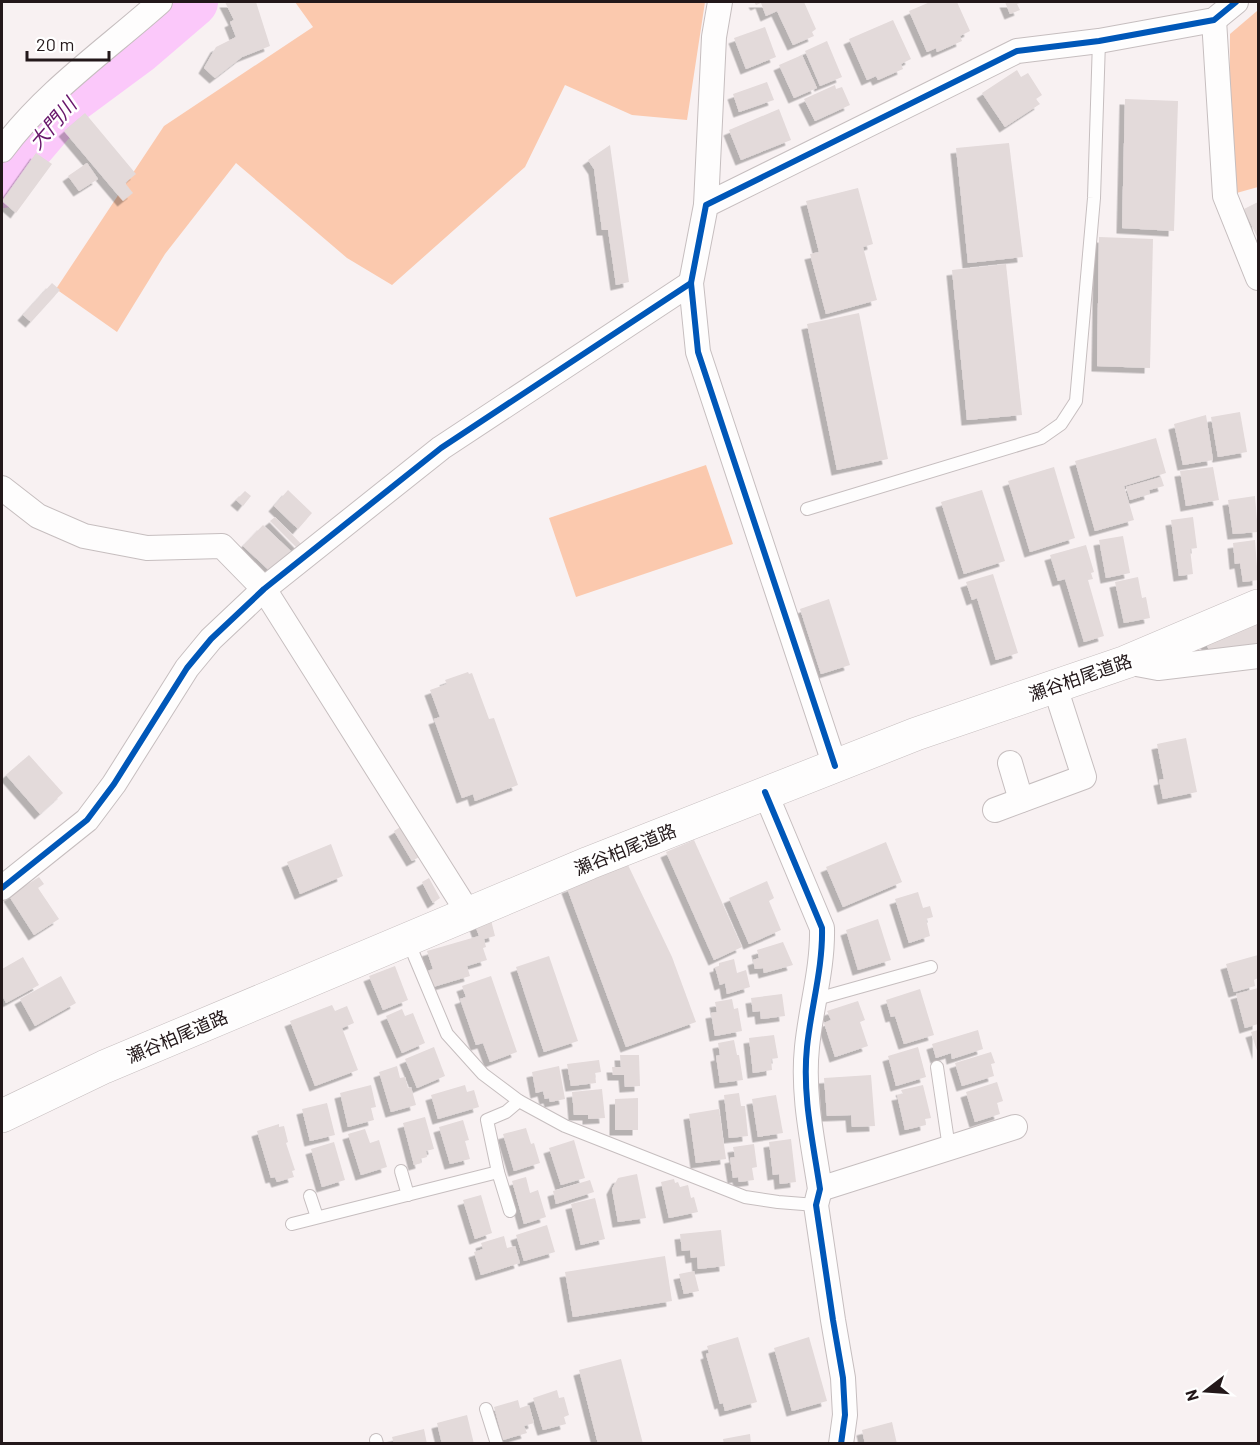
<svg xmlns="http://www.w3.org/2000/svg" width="1260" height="1445" font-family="Barlow,'Noto Sans JP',sans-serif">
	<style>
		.green { fill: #fbc9ae }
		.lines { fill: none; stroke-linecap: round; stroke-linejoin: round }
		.river { stroke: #fbc8fa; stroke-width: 50 }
		.building { fill: #e3dada; filter: url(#shadow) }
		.service-casing { stroke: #c6bebf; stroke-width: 14 }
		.minor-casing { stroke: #c6bebf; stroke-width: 26 }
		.secondary-casing { stroke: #c6bebf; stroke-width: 34 }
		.service { stroke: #fefdfd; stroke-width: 12 }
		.minor { stroke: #fefdfd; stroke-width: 24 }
		.secondary { stroke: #fefdfd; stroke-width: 33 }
		.cycleway-casing { stroke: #fff; stroke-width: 10 }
		.cycleway { stroke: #0057b8; stroke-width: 6 }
		.labels { text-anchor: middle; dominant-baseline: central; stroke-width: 5; stroke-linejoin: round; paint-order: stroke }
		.street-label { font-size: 18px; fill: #23181a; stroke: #fff }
		.water-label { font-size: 20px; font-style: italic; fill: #67156a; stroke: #fff }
	</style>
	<defs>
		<filter id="shadow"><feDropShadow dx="-5.5" dy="5.5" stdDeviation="0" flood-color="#0004"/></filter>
	</defs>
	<rect width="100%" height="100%" fill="#f8f1f2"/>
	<g class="green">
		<polygon points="295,2 705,2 687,120 632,115 565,85 525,167 392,285 347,258 236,163 165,254 117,332 56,289 164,126 313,27"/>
		<polygon points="1257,11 1258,14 1258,187 1233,194 1229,181 1230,34"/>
		<polygon points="706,465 733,544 576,597 549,518"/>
	</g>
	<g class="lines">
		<polyline class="river" points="2,183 27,149 68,101 137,50 193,2"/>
	</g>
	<g class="building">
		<polygon points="225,2 256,2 270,46 242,57 215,78 204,68 216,47 236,37 230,22 234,20"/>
		<polygon points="754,2 804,2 816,29 812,32 814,36 793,45 777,11 766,16 761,3 756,5"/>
		<polygon points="930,2 957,2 970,31 960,36 962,41 937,52 936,48 927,52 909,11"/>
		<polygon points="1005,2 1023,2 1017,4 1020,10 1010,14"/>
		<polygon points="893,20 911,59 901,64 903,69 878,80 876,76 867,80 849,39"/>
		<polygon points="765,27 776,57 746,69 734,38"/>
		<polygon points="827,41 842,77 820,86 805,51"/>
		<polygon points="802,55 817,88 794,98 779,65"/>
		<polygon points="1017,70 1021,77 1028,73 1042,95 1036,99 1040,104 1005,127 982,93"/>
		<polygon points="767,82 774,100 739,112 733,94"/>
		<polygon points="835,85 836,89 842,87 850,105 815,121 804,99"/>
		<polygon points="1125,99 1178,101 1174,231 1122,228"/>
		<polygon points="779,109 791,140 741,160 729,130"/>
		<polygon points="85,113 136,174 125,183 133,193 123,201 64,131"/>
		<polygon points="1009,143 1023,257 968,263 956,148"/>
		<polygon points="610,145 629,282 616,285 608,230 602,230 594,169 588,160"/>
		<polygon points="36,153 52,164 16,213 2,201"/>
		<polygon points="87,163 98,179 79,191 68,176"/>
		<polygon points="858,188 873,244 863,247 877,300 826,314 810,254 819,252 806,201"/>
		<polygon points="1258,202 1258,239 1244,209"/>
		<polygon points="1099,237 1153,239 1150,368 1097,366"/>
		<polygon points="1006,264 1022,415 967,420 952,270"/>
		<polygon points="52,283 60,290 31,322 23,315"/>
		<polygon points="859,313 888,459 837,470 807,324"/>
		<polygon points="1240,412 1247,452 1218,457 1211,417"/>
		<polygon points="1206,415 1213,460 1183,465 1174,424"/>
		<polygon points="1156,438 1166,473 1124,486 1134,520 1095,531 1075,461"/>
		<polygon points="1054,467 1075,538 1030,552 1008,481"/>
		<polygon points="1213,467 1219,500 1186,506 1180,471"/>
		<polygon points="1161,477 1164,486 1149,490 1150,494 1130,500 1126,487"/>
		<polygon points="288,490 312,513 298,529 274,506"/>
		<polygon points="982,490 1005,561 964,574 941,502"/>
		<polygon points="245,491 251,496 243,506 236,500"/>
		<polygon points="1255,496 1258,532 1233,534 1228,500"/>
		<polygon points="275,517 305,548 301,552 270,521"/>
		<polygon points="1193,517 1197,548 1190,549 1193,574 1179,576 1171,520"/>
		<polygon points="263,525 294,554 274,575 243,546"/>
		<polygon points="1123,536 1130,573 1106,578 1099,540"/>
		<polygon points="1255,540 1258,580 1243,582 1240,563 1235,564 1233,543"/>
		<polygon points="1086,545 1094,572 1091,573 1093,579 1088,580 1104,636 1084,642 1065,579 1058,581 1050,555"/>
		<polygon points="993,574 1018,653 996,660 977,598 972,600 966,582"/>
		<polygon points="1138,577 1142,598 1146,597 1150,618 1124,623 1115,582"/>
		<polygon points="829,599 850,665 821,674 800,609"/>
		<polygon points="1258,622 1258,644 1243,650 1210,654 1206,642"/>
		<polygon points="468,672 469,674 472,673 489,719 494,718 518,785 475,801 473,794 462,798 434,719 440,717 430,690 447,684 445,680"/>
		<polygon points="1186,738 1197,792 1163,799 1159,780 1164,779 1157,744"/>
		<polygon points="29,755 63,793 40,814 6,775"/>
		<polygon points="402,826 421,856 412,861 394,831"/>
		<polygon points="694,840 742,947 714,960 666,852"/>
		<polygon points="886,842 902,882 843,907 826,867"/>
		<polygon points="331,844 343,876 300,894 287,862"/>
		<polygon points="628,865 672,957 696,1022 626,1047 567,888"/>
		<polygon points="39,877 44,884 38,888 59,919 34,935 9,896"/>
		<polygon points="429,878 440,898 433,903 422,882"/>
		<polygon points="767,881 774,898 769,901 781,930 749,944 729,898"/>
		<polygon points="918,892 923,908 930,906 933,917 926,919 930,936 909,943 895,899"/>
		<polygon points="878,919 891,960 858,970 846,930"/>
		<polygon points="491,920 495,936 484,939 486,947 483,948 487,960 467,966 470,976 433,987 428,971 433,969 427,951 479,936 475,925"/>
		<polygon points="783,942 793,965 764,973 763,968 755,969 753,960 759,958 757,950"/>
		<polygon points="1258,955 1258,978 1254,980 1255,986 1234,992 1226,964"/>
		<polygon points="549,956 578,1041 544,1052 516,967"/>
		<polygon points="23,957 39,985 6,1003 2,995 2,969"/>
		<polygon points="734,959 737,973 746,970 750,987 727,994 725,983 720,985 715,967 719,966 719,963"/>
		<polygon points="395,966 408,1000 383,1010 369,976"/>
		<polygon points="61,976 76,1003 35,1026 20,999"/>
		<polygon points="491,976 517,1052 490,1062 483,1043 476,1045 460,999 466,997 462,986"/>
		<polygon points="1258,988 1258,1024 1245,1028 1236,994"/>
		<polygon points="920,989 934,1035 904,1044 895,1016 891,1017 886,1000"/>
		<polygon points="782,994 785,1016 761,1019 760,1011 753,1012 751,998"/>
		<polygon points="732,999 734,1009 738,1008 742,1031 715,1036 711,1013 717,1012 715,1002"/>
		<polygon points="858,1001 865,1020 860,1022 868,1046 835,1057 824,1023 831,1020 827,1011"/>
		<polygon points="332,1005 335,1011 347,1006 354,1023 342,1028 358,1070 315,1086 290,1021"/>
		<polygon points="402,1009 405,1016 413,1013 425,1043 402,1053 386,1016"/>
		<polygon points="978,1030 983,1049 952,1059 951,1053 936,1058 932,1044"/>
		<polygon points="1258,1030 1258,1054 1251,1032"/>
		<polygon points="774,1035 778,1058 771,1059 772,1070 753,1073 749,1038"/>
		<polygon points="734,1040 737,1055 739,1055 743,1080 720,1083 716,1056 720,1055 718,1043"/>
		<polygon points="434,1047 445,1076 417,1088 405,1059"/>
		<polygon points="918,1047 926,1077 896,1086 888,1056"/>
		<polygon points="991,1052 995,1063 991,1064 994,1076 962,1086 955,1063"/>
		<polygon points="620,1055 639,1055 640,1086 625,1087 624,1075 613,1075 612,1067 621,1067"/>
		<polygon points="599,1060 601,1072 595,1073 596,1083 571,1086 567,1064"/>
		<polygon points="397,1066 400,1078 405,1077 408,1088 411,1087 416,1105 391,1112 379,1072"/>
		<polygon points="559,1066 565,1099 550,1102 549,1098 545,1099 543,1091 536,1093 532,1072"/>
		<polygon points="871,1075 875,1126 852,1127 851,1115 827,1116 824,1078"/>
		<polygon points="997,1082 1003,1101 997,1103 1000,1114 975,1122 966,1092"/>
		<polygon points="371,1085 376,1107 371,1108 374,1120 348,1127 340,1093"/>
		<polygon points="465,1085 467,1092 474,1090 479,1107 438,1119 431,1095"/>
		<polygon points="923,1085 931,1118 925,1119 926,1125 905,1130 897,1095 903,1094 901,1090"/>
		<polygon points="602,1089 605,1118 588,1119 588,1115 574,1115 572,1092"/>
		<polygon points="739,1093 741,1106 745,1106 748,1136 729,1138 724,1095"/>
		<polygon points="776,1095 783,1133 758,1137 752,1099"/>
		<polygon points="638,1098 638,1130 615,1130 615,1099"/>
		<polygon points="327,1103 335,1135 310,1141 302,1109"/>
		<polygon points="719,1109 726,1159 696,1163 689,1114"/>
		<polygon points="425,1117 434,1149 426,1151 427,1157 420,1159 421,1163 414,1165 403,1123"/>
		<polygon points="463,1120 469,1140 465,1141 470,1159 450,1164 439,1127"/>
		<polygon points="279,1124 279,1127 284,1126 288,1142 286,1143 295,1170 292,1171 294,1177 277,1182 275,1177 271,1178 257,1131"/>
		<polygon points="526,1128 531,1144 534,1143 540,1163 514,1171 503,1134"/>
		<polygon points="365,1129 370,1143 379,1140 387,1167 361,1175 348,1134"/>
		<polygon points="791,1139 796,1182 780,1184 779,1174 773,1175 769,1142"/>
		<polygon points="574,1140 585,1178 561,1185 549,1148"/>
		<polygon points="334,1142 345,1180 322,1187 311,1149"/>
		<polygon points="754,1144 757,1167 752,1168 754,1180 739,1182 738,1177 733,1178 730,1158 735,1157 733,1147"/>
		<polygon points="637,1174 646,1218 618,1222 612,1189 618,1178"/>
		<polygon points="526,1177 530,1193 538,1190 546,1217 524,1224 512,1181"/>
		<polygon points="674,1179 675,1183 678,1182 680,1187 688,1185 691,1198 694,1197 698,1212 669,1218 661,1182"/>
		<polygon points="590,1180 594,1192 556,1204 553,1191"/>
		<polygon points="481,1195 492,1233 475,1239 463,1200"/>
		<polygon points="595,1198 605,1239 581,1245 571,1204"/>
		<polygon points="547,1225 555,1252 524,1261 516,1235"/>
		<polygon points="721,1230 725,1266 698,1269 697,1257 691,1258 690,1250 682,1251 680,1234"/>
		<polygon points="504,1236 507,1248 515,1246 520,1263 481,1275 474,1252 483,1249 481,1243"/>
		<polygon points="665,1256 672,1301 573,1317 565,1272"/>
		<polygon points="694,1271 699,1291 684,1294 679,1274"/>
		<polygon points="738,1337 757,1402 725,1411 723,1403 720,1404 706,1354 709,1353 707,1346"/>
		<polygon points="809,1337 827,1401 792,1411 774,1348"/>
		<polygon points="621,1359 643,1444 598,1444 579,1370"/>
		<polygon points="557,1390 559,1398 564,1397 569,1415 564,1417 566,1424 543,1430 533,1398"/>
		<polygon points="518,1400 520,1408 529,1405 534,1423 524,1426 527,1433 503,1440 494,1407"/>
		<polygon points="467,1415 474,1444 442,1444 437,1423"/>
		<polygon points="892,1422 897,1444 865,1444 862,1430"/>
		<polygon points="424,1429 427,1444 394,1444 392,1437"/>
		<polygon points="750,1434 751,1444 724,1444 723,1439"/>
	</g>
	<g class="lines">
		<defs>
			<g id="service">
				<polyline points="807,509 1041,438 1061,424 1076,401 1094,198 1099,41"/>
				<polyline points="408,941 447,1034 483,1074 519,1101 565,1126 745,1197 778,1202 816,1205"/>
				<polyline points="813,1000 931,967"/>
				<polyline points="937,1067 949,1148"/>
				<polyline points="401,1171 408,1195"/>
				<polyline points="498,1172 510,1211"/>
				<polyline points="310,1196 317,1217"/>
				<polyline points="292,1224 498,1172 487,1120 506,1112 519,1101"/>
				<polyline points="486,1409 497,1444"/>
				<polyline points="376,1440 377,1444"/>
			</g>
			<g id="minor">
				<polyline points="1214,20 1225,196 1258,278"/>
				<path d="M2,150C45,92 106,50 160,2"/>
				<polyline points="706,205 714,37 720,2"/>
				<polyline points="2,488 38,516 84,536 147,548 222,546 264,589 469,914"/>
				<polyline points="1126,662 1158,668 1258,656"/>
				<polyline points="1010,763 1021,800"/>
				<polyline points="835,766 698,352 691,283 706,205 1017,51 1099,41 1214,20 1236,2"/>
				<path d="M765,792L822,928C823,968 811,1007 807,1047C802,1095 813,1142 820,1189L816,1205L833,1320L843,1378L845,1415L841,1444"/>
				<polyline points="995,810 1084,777 1055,687"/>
				<polyline points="2,888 87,820 114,784 187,668 211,639 264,589 441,448 691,283"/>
				<polyline points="820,1189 1015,1127"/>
			</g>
			<polyline id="secondary" points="2,1116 104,1067 589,863 916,734 1126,662 1258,606"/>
		</defs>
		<use href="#service" class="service-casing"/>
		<use href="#minor" class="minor-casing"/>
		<use href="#secondary" class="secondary-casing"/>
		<use href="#service" class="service"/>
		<use href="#minor" class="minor"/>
		<use href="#secondary" class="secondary"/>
		<defs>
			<g id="cycleway">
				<polyline points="835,766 698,352 691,283 706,205 1017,51 1099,41 1214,20 1236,2"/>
				<path d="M765,792L822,928C823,968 811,1007 807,1047C802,1095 813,1142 820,1189L816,1205L833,1320L843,1378L845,1415L841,1444"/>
				<polyline points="2,888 87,820 114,784 187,668 211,639 264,589 441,448 691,283"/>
			</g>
		</defs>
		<use href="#cycleway" class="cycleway-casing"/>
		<use href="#cycleway" class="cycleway"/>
	</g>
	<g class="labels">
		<g class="street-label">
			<text transform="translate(1080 677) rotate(-19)">瀬谷柏尾道路</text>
			<text transform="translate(625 849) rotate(-22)">瀬谷柏尾道路</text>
			<text transform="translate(177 1036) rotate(-23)">瀬谷柏尾道路</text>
		</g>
		<g class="water-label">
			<text transform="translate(52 123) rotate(-49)">大門川</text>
		</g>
	</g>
	<rect width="1260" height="1445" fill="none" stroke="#23181a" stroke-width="6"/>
	<g transform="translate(1206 1391) rotate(253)" stroke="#ffffff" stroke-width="4.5" paint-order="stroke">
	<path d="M0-4.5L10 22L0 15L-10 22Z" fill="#23181a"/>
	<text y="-9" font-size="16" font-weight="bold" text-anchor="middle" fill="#23181a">N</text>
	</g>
	<path d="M27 51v9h82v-9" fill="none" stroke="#23181a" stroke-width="3"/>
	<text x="36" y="51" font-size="18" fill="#23181a" stroke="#ffffff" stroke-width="4.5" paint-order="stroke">20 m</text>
</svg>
